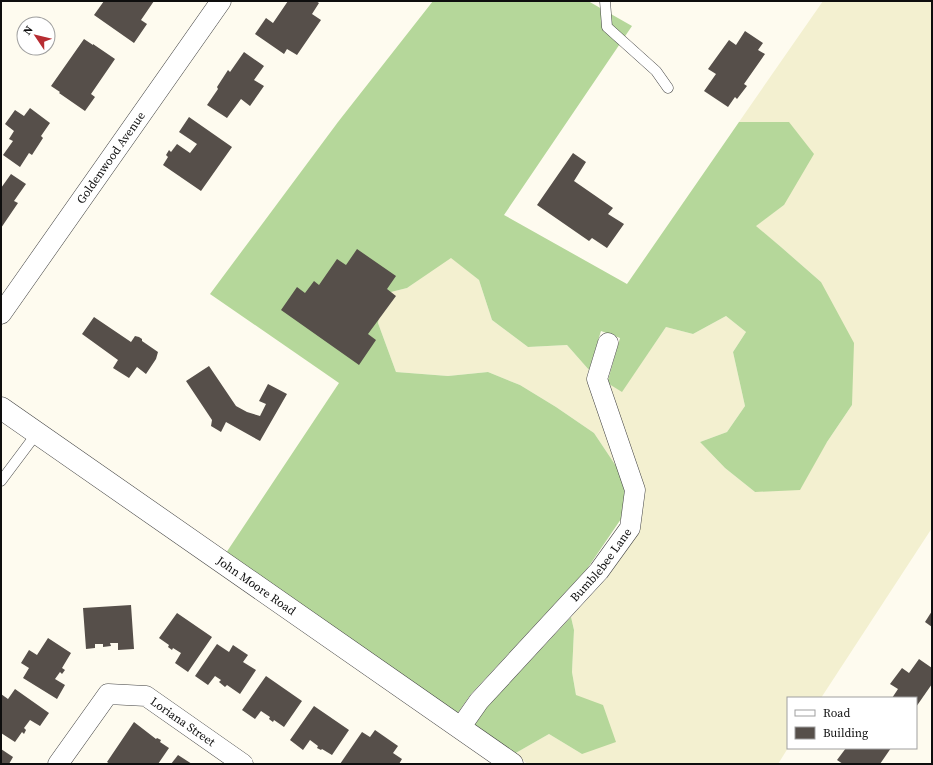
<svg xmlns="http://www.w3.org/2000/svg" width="933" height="765" font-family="'Source Serif 4',serif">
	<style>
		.farmland { fill: #f3f0d0 }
		.forest { fill: #b5d79a }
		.building { fill: #564f4a }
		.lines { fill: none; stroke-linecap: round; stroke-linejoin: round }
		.service-casing { stroke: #414141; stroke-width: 11 }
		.minor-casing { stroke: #414141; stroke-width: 21 }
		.tertiary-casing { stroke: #414141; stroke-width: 23 }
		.service { stroke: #fff; stroke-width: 10 }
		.minor { stroke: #fff; stroke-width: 20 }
		.tertiary { stroke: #fff; stroke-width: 22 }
		.labels { text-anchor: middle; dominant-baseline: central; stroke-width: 4; stroke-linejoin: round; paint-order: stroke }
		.street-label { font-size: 12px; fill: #0e0e0e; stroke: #fff }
	</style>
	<rect width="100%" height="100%" fill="#fefbef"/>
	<g class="farmland">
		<polygon points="823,1 932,1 932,528 821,698 788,698 788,748 778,764 528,764 514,754 549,734 582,754 576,695 572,672 574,630 571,617 607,578 640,530 645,492 645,488 609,384 622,391 666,327 693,334 726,316 746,332 733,352 745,406 727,432 700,442 725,468 755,492 827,442 852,405 821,282 781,247 755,226 784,205 789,122 739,122"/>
		<polygon points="451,257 479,280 492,320 528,347 567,345 589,370 587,375 588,381 618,469 594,433 556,407 520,385 488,372 448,376 396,372 378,323 383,294 407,288"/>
	</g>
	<g class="forest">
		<polygon points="433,1 588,1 632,26 504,215 627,284 739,122 789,122 814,154 784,205 756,226 781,247 821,282 854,343 852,405 827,442 800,490 755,492 725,468 700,442 727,432 745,406 733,352 746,332 726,316 693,334 666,327 622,392 609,384 608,380 620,338 601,331 589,370 567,345 528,347 492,320 479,280 451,258 407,288 383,294 378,323 396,372 448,376 488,372 520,385 556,407 594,433 618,469 625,490 621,519 587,569 471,694 457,714 226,553 339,383 210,294 338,122"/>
		<polygon points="571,617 574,630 572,672 576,695 603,705 616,742 582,754 549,734 514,754 474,726 487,707"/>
	</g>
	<g class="building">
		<polygon points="104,1 154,1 141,20 147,24 134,43 94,15"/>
		<polygon points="288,1 316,1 319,3 312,14 321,20 297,55 287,49 284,54 255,34 266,18 273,23"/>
		<polygon points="745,31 763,43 758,50 765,54 744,84 747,86 737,99 735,97 728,107 704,91 716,74 708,69 729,40 736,45"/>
		<polygon points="84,39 93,45 93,44 115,59 91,94 95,97 85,111 59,93 60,92 51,86"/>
		<polygon points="244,52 264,66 254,80 264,86 250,106 241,99 227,118 207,105 218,89 217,87 228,70 230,72"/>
		<polygon points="30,108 50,123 41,136 43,138 32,155 29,153 20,167 3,155 13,141 9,139 14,131 5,124 15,110 24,116"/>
		<polygon points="189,117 232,147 201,191 163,165 168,157 166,155 169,150 171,152 177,144 190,153 197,144 179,132"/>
		<polygon points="573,153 586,162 574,181 613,208 608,214 624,224 607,248 592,238 589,241 537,205"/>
		<polygon points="11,174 26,184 14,201 18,203 1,228 1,188"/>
		<polygon points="357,249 396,276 387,289 396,296 368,334 376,340 359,365 281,310 297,287 305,293 314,281 319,285 337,259 346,265"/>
		<polygon points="94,317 131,342 135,336 139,337 142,339 142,341 158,352 156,359 146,374 137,367 129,378 113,368 118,360 82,334"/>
		<polygon points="209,366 236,406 247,412 260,416 266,404 259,401 268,384 287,394 260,441 226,422 221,432 211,426 212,420 186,381"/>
		<polygon points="131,605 134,649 118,650 118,643 110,643 111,646 103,647 103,644 95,644 95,648 86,649 83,608"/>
		<polygon points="932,611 932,627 925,622"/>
		<polygon points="177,613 212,637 188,672 175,663 181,653 173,648 172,650 168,647 169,645 159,638"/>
		<polygon points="48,638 71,653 62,668 65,670 62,674 60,672 55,679 65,685 57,699 23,678 29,668 21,663 29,650 37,655"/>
		<polygon points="217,644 229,652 233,645 248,655 243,662 256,670 240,694 227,685 225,687 219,682 221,680 215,676 208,685 195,676"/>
		<polygon points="919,659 932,668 932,684 916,707 916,698 892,698 898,689 890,684 902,668 909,673"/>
		<polygon points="266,676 302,701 284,727 274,720 273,722 269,719 270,717 261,711 255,719 242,710"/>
		<polygon points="15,689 49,713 40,726 30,720 24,728 26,730 24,734 22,732 15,742 1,733 1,694 8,699"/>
		<polygon points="314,706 349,730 332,755 322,749 321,750 317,748 318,746 310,740 303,750 290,740"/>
		<polygon points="134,722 156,739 157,738 161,740 160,742 169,748 158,764 110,764 107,762"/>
		<polygon points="375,730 398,746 393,753 402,759 399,764 340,764 362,732 370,737"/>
		<polygon points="846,748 891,748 880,764 843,764 837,760"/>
		<polygon points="1,749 13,757 9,764 1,764"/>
		<polygon points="178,755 192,764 171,764"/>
	</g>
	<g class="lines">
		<defs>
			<g id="service">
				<polyline points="605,1 607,27 656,71 668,88"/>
				<polyline points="1,481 37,433"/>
			</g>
			<g id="minor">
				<path id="s1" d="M1,314L221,1"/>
				<path id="s2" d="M460,728L479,701L599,571L630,528L635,490L597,379L608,343"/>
				<path id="s3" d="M58,764L108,694L146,696L243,764"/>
			</g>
			<g id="tertiary">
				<path id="s4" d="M1,408L512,764"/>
			</g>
		</defs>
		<use href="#service" class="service-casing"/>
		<use href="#minor" class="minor-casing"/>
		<use href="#tertiary" class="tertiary-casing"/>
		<use href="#service" class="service"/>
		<use href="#minor" class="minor"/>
		<use href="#tertiary" class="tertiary"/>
	</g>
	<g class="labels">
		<g class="street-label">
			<text stroke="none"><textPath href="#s1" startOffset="191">Goldenwood Avenue</textPath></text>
			<text stroke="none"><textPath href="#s2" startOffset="216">Bumblebee Lane</textPath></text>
			<text stroke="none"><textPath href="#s4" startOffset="311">John Moore Road</textPath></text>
			<text stroke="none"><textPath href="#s3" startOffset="169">Loriana Street</textPath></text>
		</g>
	</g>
	<rect width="933" height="765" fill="none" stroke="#0e0e0e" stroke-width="4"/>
	<rect x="787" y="697" width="130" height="52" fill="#ffffff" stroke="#9f9f9f"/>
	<rect x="795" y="710" width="20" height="6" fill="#ffffff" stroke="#9f9f9f"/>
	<text x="823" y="717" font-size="12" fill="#0e0e0e">Road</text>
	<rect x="795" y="727" width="20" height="12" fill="#564f4a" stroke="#9f9f9f"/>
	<text x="823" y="737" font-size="12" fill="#0e0e0e">Building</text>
	<g transform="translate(36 36) rotate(305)"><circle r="19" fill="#ffffff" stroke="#9f9f9f"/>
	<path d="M0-3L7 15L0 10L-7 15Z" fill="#b72c32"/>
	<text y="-6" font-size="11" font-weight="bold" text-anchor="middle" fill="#0e0e0e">N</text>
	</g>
</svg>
